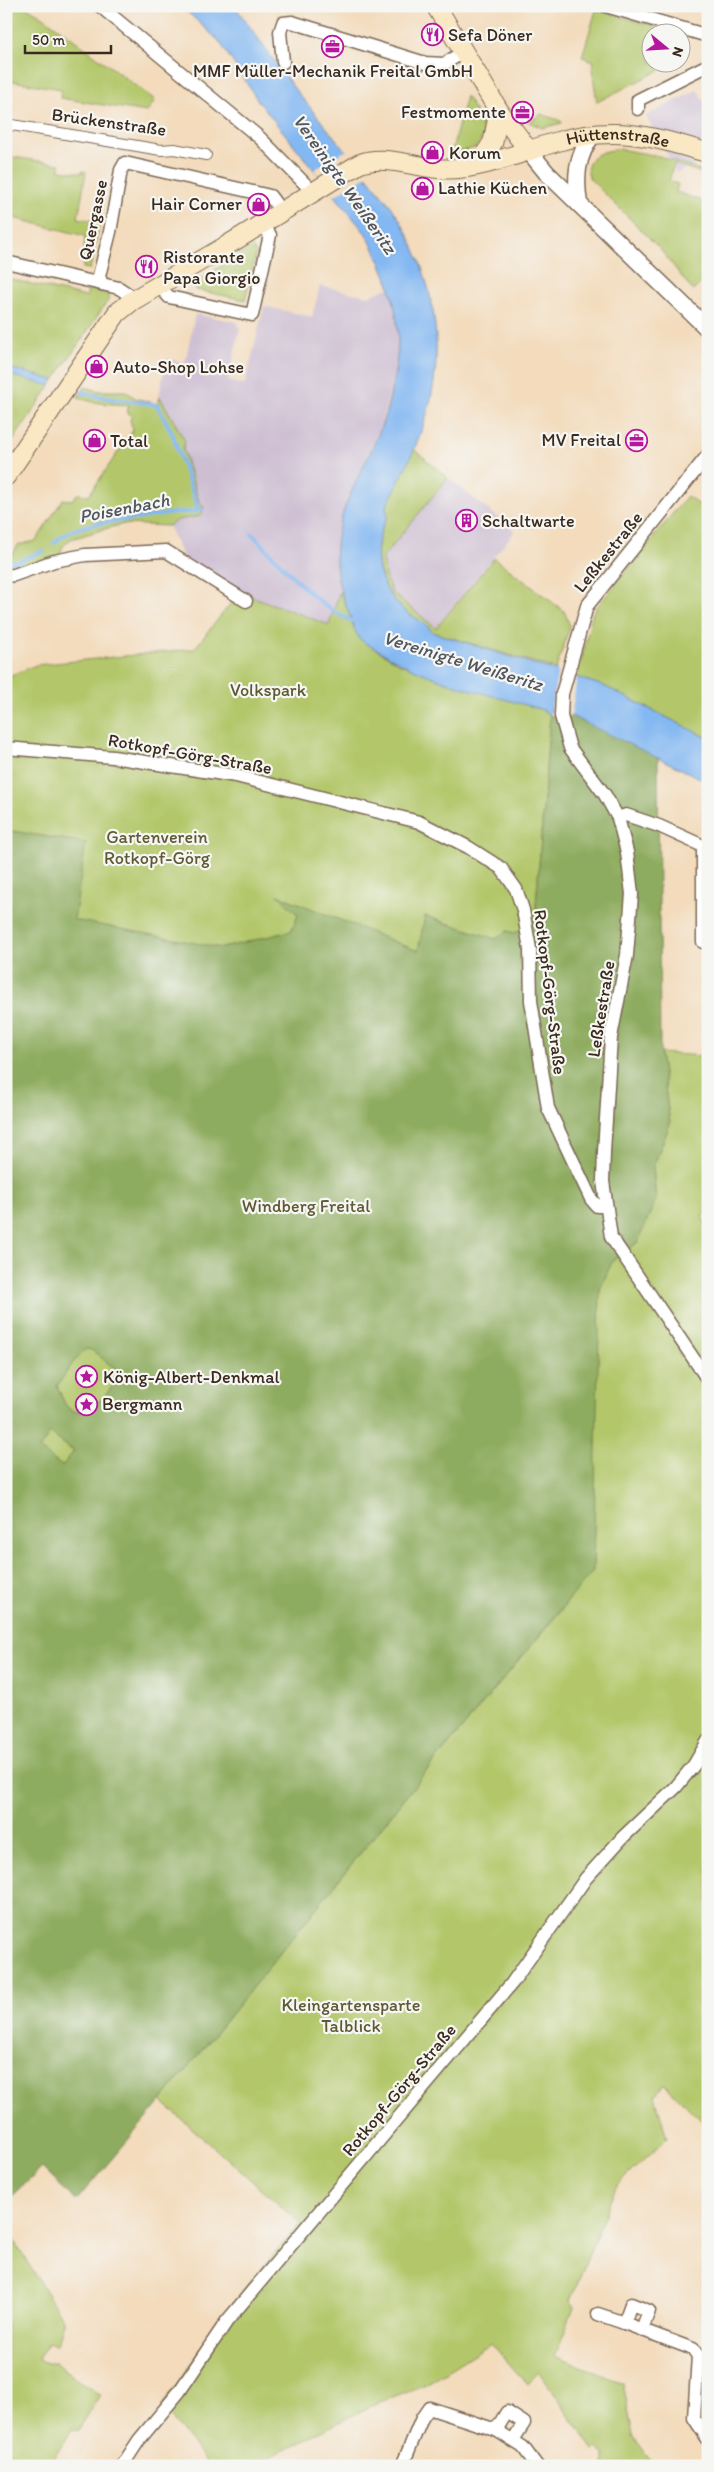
<svg xmlns="http://www.w3.org/2000/svg" width="714" height="2472" font-family="Itim,sans-serif">
	<style>
		.industrial { fill: #cdbed2 }
		.green { fill: #b3c76b; stroke: #777844 }
		.forest { fill: #8eac5f; stroke: #646b3e; fill-rule: evenodd }
		.water { fill: #84b8f2; stroke: #607188 }
		.pier { fill: #f3dbbc }
		.lines { fill: none; stroke-linecap: round; stroke-linejoin: round }
		.stream { stroke: #84b8f2; stroke-width: 4 }
		.pedestrian-casing { stroke: #7b6855; stroke-width: 12 }
		.minor-casing { stroke: #7b6855; stroke-width: 15 }
		.tertiary-casing { stroke: #7b6855; stroke-width: 19 }
		.secondary-casing { stroke: #7b6855; stroke-width: 21 }
		.pedestrian { stroke: #fff; stroke-width: 10 }
		.minor { stroke: #fff; stroke-width: 12 }
		.tertiary { stroke: #fff; stroke-width: 16 }
		.secondary { stroke: #fae7c3; stroke-width: 19 }
		.labels { text-anchor: middle; dominant-baseline: central; stroke-width: 4.5; stroke-linejoin: round; paint-order: stroke }
		.poi-label { font-size: 18px; fill: #3b2a1e; stroke: #f6f6f2; text-anchor: start }
		.street-label { font-size: 18px; fill: #3b2a1e; stroke: #f6f6f2 }
		.park-label { font-size: 18px; fill: #5f5935; stroke: #f6f6f2 }
		.water-label { font-size: 19px; font-style: italic; fill: #51555e; stroke: #f6f6f2 }
	</style>
	<rect width="100%" height="100%" fill="#f6f6f2"/>
	<filter id="ink" filterUnits="userSpaceOnUse"><feTurbulence type="fractalNoise" baseFrequency=".02" numOctaves="2"/><feDisplacementMap in="SourceGraphic" scale="10" xChannelSelector="R" yChannelSelector="G"/><feConvolveMatrix kernelMatrix="1 2 1 2 8 2 1 2 1" color-interpolation-filters="sRGB"/></filter>
	<filter id="wash" filterUnits="userSpaceOnUse"><feTurbulence type="fractalNoise" baseFrequency=".0096" numOctaves="4" result="noise"/><feDisplacementMap in="SourceGraphic" scale="20" xChannelSelector="R" yChannelSelector="G"/><feGaussianBlur stdDeviation="1.12" result="paint"/><feColorMatrix in="noise" values="0 0 0 0 0 0 0 0 0 0 0 0 0 0 0 0 0 1.4 0 .05"/><feComposite in="paint" operator="in"/></filter>
	<g filter="url(#wash)">
		<rect width="100%" height="100%" fill="#f3dbbc"/>
		<g class="industrial">
			<polygon points="697,90 708,107 708,158 677,173 646,116"/>
			<polygon points="320,286 368,296 391,287 396,307 398,343 394,376 380,428 346,502 335,562 340,591 329,625 240,592 183,557 168,526 178,520 156,414 166,359 185,363 195,314 237,322 240,329 228,381 245,385 264,306 312,317"/>
			<polygon points="448,478 515,531 435,628 392,593 385,576 383,557"/>
		</g>
		<g class="green">
			<polygon points="6,6 25,6 42,16 155,100 147,112 60,98 61,89 6,80"/>
			<polygon points="596,10 678,32 652,32 652,62 674,63 597,102 592,69 594,61 582,57"/>
			<polygon points="466,96 480,119 484,135 475,148 451,154"/>
			<polygon points="541,114 561,121 562,123 542,128 529,122"/>
			<path d="M619,149L659,156L708,173L706,183L703,182L705,174L674,164L669,181L678,184L676,192L708,203V216L705,219L708,221V269L703,277L704,280L693,291L660,249L590,179C581,157 601,151 619,149Z"/>
			<polygon points="6,156 60,164 60,170 82,173 82,171 86,172 78,218 100,222 90,269 83,268 85,236 6,216"/>
			<polygon points="252,247 256,253 245,300 196,290 193,284"/>
			<polygon points="6,278 86,297 89,288 107,294 109,299 6,451"/>
			<path d="M85,387L99,391H126L135,398L158,404L160,397L185,441L183,449L198,499L204,508L201,516L178,520L168,526L124,524L108,528L71,539L63,546L59,556L6,573V564L18,545L36,541L63,499L72,500L77,494L89,495L133,430L130,420L132,416L127,412L129,405C111,403 94,405 78,397Z"/>
			<path d="M414,449L448,478L383,557L385,576L392,593L436,628L494,558L564,611L570,626L556,669L432,632C426,622 413,618 405,611C376,587 369,547 388,516L386,507Z"/>
			<polygon points="687,496 708,511 708,738 604,686 577,677 593,612"/>
			<polygon points="340,591 360,639 398,663 445,681 543,710 550,715 535,920 515,933 507,931 496,939 425,916 418,952 279,896 298,915 291,931 224,948 656,1200 653,1167 670,1124 660,1053 701,1056 708,1070 708,1212 702,1215 708,1232 708,2127 664,2084 655,2096 667,2138 616,2186 571,2300 574,2308 555,2356 623,2383 633,2436 655,2466 604,2466 604,2455 598,2448 594,2450 539,2372 527,2384 491,2343 426,2384 375,2404 253,2466 209,2466 162,2406 234,2302 300,2223 161,2101 424,1774 567,1603 139,1378 90,1342 6,1376 6,677 36,665 194,649 240,592 329,625"/>
			<path d="M86,1349L92,1350L119,1372C117,1387 83,1425 67,1407C63,1402 60,1392 57,1386L74,1360Z"/>
			<polygon points="50,1433 74,1452 62,1467 38,1449"/>
			<path d="M6,2228L64,2321C59,2329 61,2337 56,2346L49,2342L38,2359L43,2363H55L100,2395L78,2431L72,2429L54,2458L60,2462L58,2466H6Z"/>
		</g>
		<path class="forest" d="M550,715L571,716L658,757L660,1052L670,1124L653,1167L656,1200L637,1243L613,1260L600,1289L593,1571L424,1774L161,2101L76,2201L42,2168L6,2202V830L86,843L74,920L222,948L291,931L298,915L278,895L418,951L425,916L496,939L507,931L515,933L535,920ZM86,1349L92,1350L119,1372C117,1387 83,1425 67,1407C63,1402 60,1392 57,1386L75,1360ZM50,1433L74,1451L62,1466L39,1449Z"/>
		<g class="water">
			<path d="M181,6H234L237,9L294,88L391,206C433,268 449,348 425,420C416,450 400,479 386,507L388,516C369,547 376,587 405,611C413,618 426,622 432,632L604,686L708,738V782L571,716L550,715L543,710C488,694 428,682 380,651C374,648 365,644 360,639C354,632 351,617 347,608C317,534 353,495 380,430C389,406 398,366 398,341C398,302 385,268 366,234L259,102L219,41Z"/>
			<polygon points="6,367 54,380 50,386 6,374"/>
		</g>
		<g class="pier">
			<polygon points="347,150 368,175 334,196 314,170"/>
			<polygon points="558,670 577,677 571,716 550,715"/>
		</g>
		<g class="lines">
			<g class="stream">
				<path d="M82,392C106,400 132,400 157,405L172,433L198,508"/>
				<path d="M252,534C281,563 317,609 356,622"/>
				<path d="M54,543C77,521 112,522 142,518C160,515 176,511 195,512L198,508L202,510"/>
				<polyline points="6,561 16,562 43,551"/>
			</g>
		</g>
	</g>
	<g filter="url(#ink)">
		<g class="lines">
			<defs>
				<polyline id="pedestrian" points="6,124 161,150 174,149 206,155"/>
				<g id="minor">
					<polyline points="100,6 260,138 312,191"/>
					<polyline points="606,6 708,36"/>
					<polyline points="283,62 280,32 283,23 292,22 425,63 444,64 463,52"/>
					<polyline points="638,109 638,100 708,65"/>
					<polyline points="6,262 119,288 128,294 132,301"/>
					<polyline points="102,284 99,276 110,232 121,170 125,163 270,196 281,211"/>
					<polyline points="158,285 169,297 252,315 270,235 262,223"/>
					<polyline points="708,455 587,606 562,694 561,716 570,748 605,795 618,818 627,852 632,894 627,955 611,1037 604,1152 603,1181 611,1237 708,1380"/>
					<polyline points="6,576 14,575 54,561 85,555 166,551 246,601"/>
					<polyline points="6,748 113,757 236,776 419,822 468,847 501,868 516,889 523,910 530,949 531,1001 548,1108 591,1199 597,1206 606,1206"/>
					<polyline points="618,818 626,815 659,826 703,846 703,942"/>
					<polyline points="598,2314 624,2323"/>
					<polyline points="642,2329 649,2311 631,2304 624,2323 693,2349 698,2356 694,2418 708,2439"/>
					<polyline points="496,2430 507,2412 524,2423 513,2440"/>
					<polyline points="122,2466 139,2440 179,2392 227,2321 512,1983 586,1878 623,1837 676,1787 694,1765 708,1741"/>
					<polyline points="402,2466 422,2418 429,2408 496,2430 523,2447 537,2466"/>
				</g>
				<g id="tertiary">
					<polyline points="529,151 546,172 708,329"/>
					<path d="M579,204C575,177 576,157 593,134"/>
				</g>
				<g id="secondary">
					<polyline points="436,6 499,111 529,151"/>
					<polyline points="478,165 493,142 499,111"/>
					<path id="s1" d="M6,476L117,313L132,301L226,246L359,164C387,153 420,170 449,169C486,168 521,152 556,142C614,125 652,136 708,153"/>
				</g>
			</defs>
			<use href="#pedestrian" class="pedestrian-casing"/>
			<use href="#minor" class="minor-casing"/>
			<use href="#tertiary" class="tertiary-casing"/>
			<use href="#secondary" class="secondary-casing"/>
			<use href="#pedestrian" class="pedestrian"/>
			<use href="#minor" class="minor"/>
			<use href="#tertiary" class="tertiary"/>
			<use href="#secondary" class="secondary"/>
		</g>
	</g>
	<defs>
		<symbol id="restaurant-ring" viewBox="-11 -11 22 22"><circle r="9.5" fill="#f6f6f2" stroke="#b5179e" stroke-width="1.5"/><path d="M-5-6h1v4h1v-4h1v4h1v-4h1v5L-1.5 .5V6h-2V.5L-5-1ZM5-6V6H3V1.5H1.5Q1.5-4 5-6Z" fill="#b5179e"/></symbol>
		<symbol id="office-ring" viewBox="-11 -11 22 22"><circle r="9.5" fill="#f6f6f2" stroke="#b5179e" stroke-width="1.5"/><path d="M-6-3h4V-5.5h4V-3h4V5H-6ZM-1-4.5V-3h2v-1.5ZM-6 0V1H6V0Z" fill="#b5179e"/></symbol>
		<symbol id="shop-ring" viewBox="-11 -11 22 22"><circle r="9.5" fill="#f6f6f2" stroke="#b5179e" stroke-width="1.5"/><path d="M-5-2.5h2.3a2.7 3.5 0 0 1 5.4 0H5L5.5 6h-11ZM-1.5-2.5h3a1.5 2.3 0 0 0-3 0Z" fill="#b5179e"/></symbol>
		<symbol id="building-ring" viewBox="-11 -11 22 22"><circle r="9.5" fill="#f6f6f2" stroke="#b5179e" stroke-width="1.5"/><path d="M-4-6H4V6H1V3H-1V6H-4ZM-2.5-4.3h1.7v1.8h-1.7ZM.8-4.3h1.7v1.8H.8ZM-2.5-1h1.7V.8h-1.7ZM.8-1h1.7V.8H.8Z" fill="#b5179e"/></symbol>
		<symbol id="sight-ring" viewBox="-11 -11 22 22"><circle r="9.5" fill="#f6f6f2" stroke="#b5179e" stroke-width="1.5"/><path d="M0-6L1.8-2.2L6-1.7L2.9 1.2L3.7 5.4L0 3.3L-3.7 5.4L-2.9 1.2L-6-1.7L-1.8-2.2Z" fill="#b5179e"/></symbol>
	</defs>
	<g fill-rule="evenodd">
		<use href="#restaurant-ring" x="420" y="22" width="25" height="25"/>
		<use href="#office-ring" x="320" y="34" width="25" height="25"/>
		<use href="#office-ring" x="510" y="100" width="25" height="25"/>
		<use href="#shop-ring" x="420" y="140" width="25" height="25"/>
		<use href="#shop-ring" x="410" y="176" width="25" height="25"/>
		<use href="#shop-ring" x="246" y="192" width="25" height="25"/>
		<use href="#restaurant-ring" x="134" y="254" width="25" height="25"/>
		<use href="#shop-ring" x="84" y="354" width="25" height="25"/>
		<use href="#office-ring" x="624" y="428" width="25" height="25"/>
		<use href="#shop-ring" x="82" y="428" width="25" height="25"/>
		<use href="#building-ring" x="454" y="508" width="25" height="25"/>
		<use href="#sight-ring" x="74" y="1364" width="25" height="25"/>
		<use href="#sight-ring" x="74" y="1392" width="25" height="25"/>
	</g>
	<g class="labels">
		<g class="poi-label">
			<text x="448" y="35">Sefa Döner</text>
			<text x="333" y="71" text-anchor="middle">MMF Müller-Mechanik Freital GmbH</text>
			<text x="506" y="112" text-anchor="end">Festmomente</text>
			<text x="449" y="153">Korum</text>
			<text x="438" y="188">Lathie Küchen</text>
			<text x="242" y="204" text-anchor="end">Hair Corner</text>
			<text x="163" y="257">Ristorante<tspan x="163" dy="21">Papa Giorgio</tspan></text>
			<text x="113" y="367">Auto-Shop Lohse</text>
			<text x="621" y="440" text-anchor="end">MV Freital</text>
			<text x="110" y="441">Total</text>
			<text x="482" y="521">Schaltwarte</text>
			<text x="103" y="1377">König-Albert-Denkmal</text>
			<text x="102" y="1404">Bergmann</text>
		</g>
		<g class="street-label">
			<text transform="translate(109 122) rotate(8)">Brückenstraße</text>
			<text stroke="none"><textPath href="#s1" startOffset="746">Hüttenstraße</textPath></text>
			<text transform="translate(93 220) rotate(-78)">Quergasse</text>
			<text transform="translate(608 552) rotate(-51)">Leßkestraße</text>
			<text transform="translate(190 754) rotate(10)">Rotkopf-Görg-Straße</text>
			<text transform="translate(550 992) rotate(83)">Rotkopf-Görg-Straße</text>
			<text transform="translate(601 1009) rotate(-81)">Leßkestraße</text>
			<text transform="translate(399 2090) rotate(-50)">Rotkopf-Görg-Straße</text>
		</g>
		<g class="park-label">
			<text x="268" y="690">Volkspark</text>
			<text x="157" y="837">Gartenverein<tspan x="157" dy="21">Rotkopf-Görg</tspan></text>
			<text x="306" y="1206">Windberg Freital</text>
			<text x="351" y="2005">Kleingartensparte<tspan x="351" dy="21">Talblick</tspan></text>
		</g>
		<g class="water-label">
			<text transform="translate(345 184) rotate(55)">Vereinigte Weißeritz</text>
			<text transform="translate(124 508) rotate(-11)">Poisenbach</text>
			<text transform="translate(463 661) rotate(17)">Vereinigte Weißeritz</text>
		</g>
	</g>
	<rect width="714" height="2472" fill="none" stroke="#f6f6f2" stroke-width="25"/>
	<g transform="translate(666 48) rotate(108)"><circle r="24" fill="#f6f6f2" stroke="#aba49d"/>
	<path d="M0-4L9 19L0 12L-9 19Z" fill="#b5179e"/>
	<text y="-8" font-size="14" font-weight="bold" text-anchor="middle" fill="#3b2a1e">N</text>
	</g>
	<path d="M25 45v8h86v-8" fill="none" stroke="#3b2a1e" stroke-width="2.5"/>
	<text x="32" y="45" font-size="15" fill="#3b2a1e" stroke="#f6f6f2" stroke-width="4" paint-order="stroke">50 m</text>
</svg>
